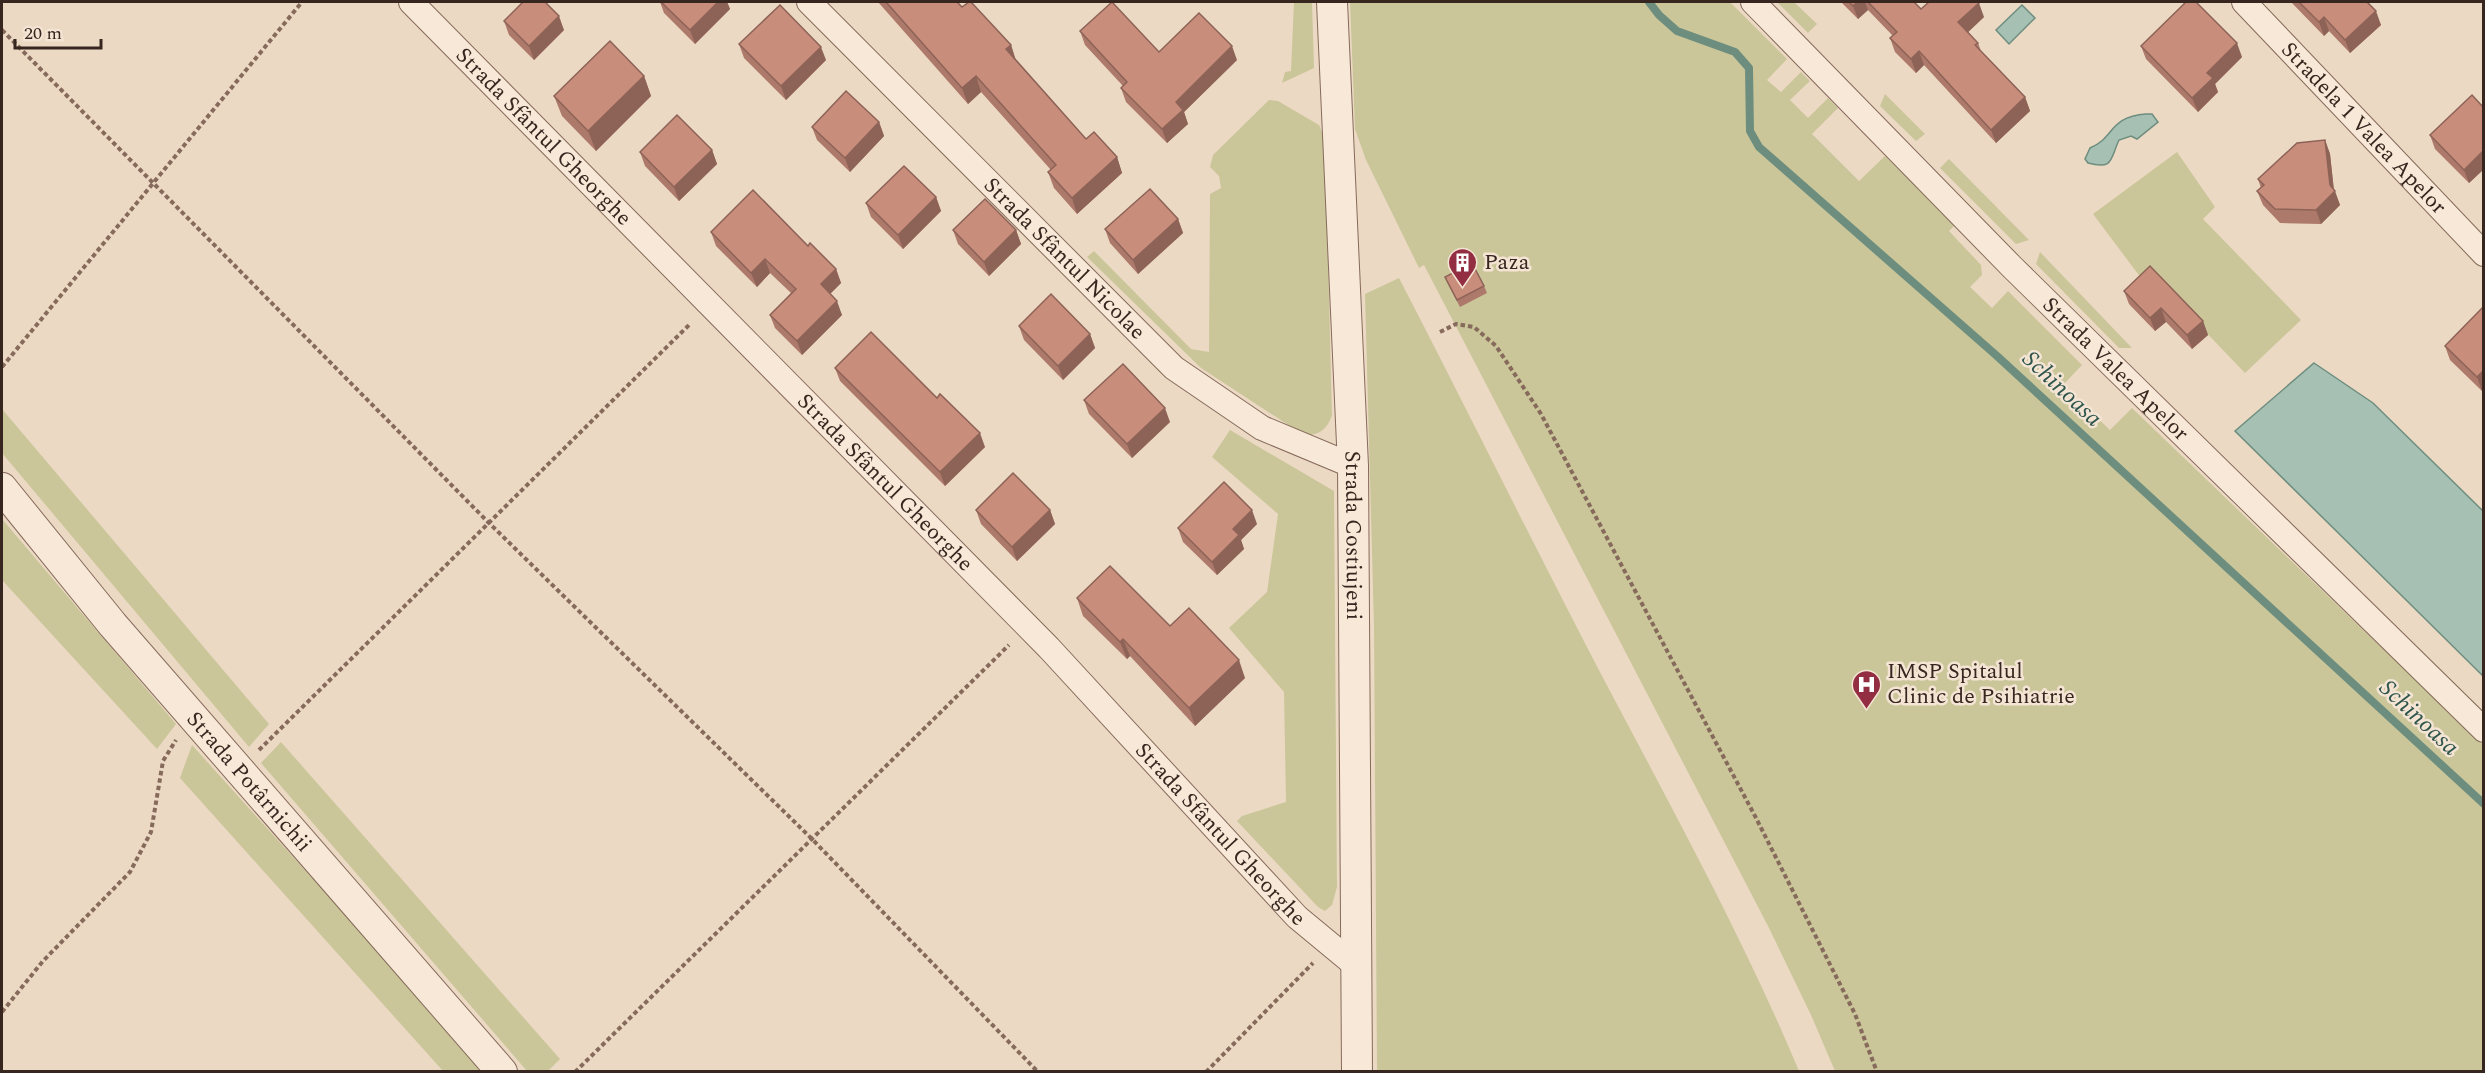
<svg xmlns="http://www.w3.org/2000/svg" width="2485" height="1073" font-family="Spectral,serif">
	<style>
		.green { fill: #cac699 }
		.water { fill: #a6c0b3; stroke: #6d8e7f; stroke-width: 1.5 }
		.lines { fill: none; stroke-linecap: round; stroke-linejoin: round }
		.stream { stroke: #6d8e7f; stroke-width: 8 }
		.minor-casing { stroke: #866a5b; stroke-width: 26 }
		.tertiary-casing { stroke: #866a5b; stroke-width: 32 }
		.path { stroke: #866a5b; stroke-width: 4; stroke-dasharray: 4.5 3; stroke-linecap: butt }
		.minor { stroke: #f7e8d7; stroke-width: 24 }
		.tertiary { stroke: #f7e8d7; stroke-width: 30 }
		.wall { fill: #ad796b }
		.shaded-wall { fill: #8d6357 }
		.building { fill: #c98d7c; stroke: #8d6357; stroke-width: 1.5 }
		.labels { text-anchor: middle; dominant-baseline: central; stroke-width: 5; stroke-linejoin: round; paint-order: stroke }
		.street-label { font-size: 22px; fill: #37261f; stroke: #f4e4d4 }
		.poi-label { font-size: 22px; fill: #37261f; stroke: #f4e4d4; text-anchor: start }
		.water-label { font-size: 24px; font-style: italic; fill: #2f564c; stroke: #f4e4d4 }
	</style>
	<rect width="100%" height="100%" fill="#ecd9c4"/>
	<g class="green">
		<polygon points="1294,2 1312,2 1314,68 1282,83 1285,72 1291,71"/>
		<polygon points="1350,2 1730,2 1787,59 1767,80 1781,92 1801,72 1810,81 1790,100 1808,118 1828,98 1838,108 1812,134 1859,181 1885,156 1955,225 1949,231 1981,265 1982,275 1970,287 1992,308 2008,291 2082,365 2063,385 2110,430 2132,408 2483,745 2483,1071 1835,1071 1811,1015 1768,926 1424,265 1419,268 1366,160 1355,129"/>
		<polygon points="1777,2 1794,2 1817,24 1808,33"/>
		<polygon points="1885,94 1925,134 1916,141 1880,106"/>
		<path d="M1269,100L1278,101L1319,125L1325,139L1332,415C1327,430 1320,434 1305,436L1201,368L1087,257L1094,251L1191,349L1209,352L1210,194L1221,188L1219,176L1210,167L1213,155Z"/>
		<polygon points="2177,152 2215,207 2203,219 2301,320 2245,373 2148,272 2141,278 2093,214"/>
		<polygon points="1949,159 2029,240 2016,244 1940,168"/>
		<polygon points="2040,252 2132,348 2119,348 2036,264"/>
		<path d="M1399,278C1467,409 1532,542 1601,674C1670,805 1742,935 1799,1071H1377L1374,626L1365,294Z"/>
		<polygon points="2,409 269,724 249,747 2,453"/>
		<polygon points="1230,430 1334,491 1337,887 1332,905 1325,911 1318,907 1237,821 1242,816 1286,802 1284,692 1229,628 1267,592 1278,514 1212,457"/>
		<polygon points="2,519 176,724 157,749 2,580"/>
		<polygon points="281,742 560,1059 548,1071 527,1071 261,763"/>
		<polygon points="192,745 486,1071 443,1071 180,778"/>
	</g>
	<g class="water">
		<polygon points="2022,5 2035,18 2009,44 1996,30"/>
		<path d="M2146,114H2152L2158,122L2137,139L2131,136L2119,140C2110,159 2114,170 2088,163L2085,159L2090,148C2115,138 2108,117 2146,114Z"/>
		<polygon points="2314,363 2373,403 2483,511 2483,676 2235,431"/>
	</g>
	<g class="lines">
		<polyline class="stream" points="1649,2 1659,15 1677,31 1735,52 1749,68 1750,131 1759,147 1997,356 2484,804"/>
		<defs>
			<g id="minor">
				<path id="s1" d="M411,2L1049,648L1297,917L1355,965"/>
				<path id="s2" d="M809,2L1174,368L1262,428L1353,466"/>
				<path id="s3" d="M1753,2L2012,267L2484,730"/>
				<path id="s4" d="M2244,2L2484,254"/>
			</g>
			<g id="tertiary">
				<path id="s5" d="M1332,2L1353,466L1357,1072"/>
				<path id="s6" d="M2,488L113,625L502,1072"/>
			</g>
		</defs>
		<use href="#minor" class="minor-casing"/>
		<use href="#tertiary" class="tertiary-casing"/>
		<g class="path">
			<polyline points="2,30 488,522 812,839 1038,1072"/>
			<polyline points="1440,332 1456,324 1474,327 1496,346 1541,414 1755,816 1855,1014 1877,1072"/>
			<polyline points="2,367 302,2"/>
			<polyline points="259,750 691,323"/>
			<polyline points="2,1012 43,961 130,872 151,832 163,761 176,740"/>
			<polyline points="575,1072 1009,645"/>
			<polyline points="1206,1072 1313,963"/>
		</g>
		<use href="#minor" class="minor"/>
		<use href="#tertiary" class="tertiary"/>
	</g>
	<g class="wall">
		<polygon points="660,2 727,2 730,9 695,44 664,13"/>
		<polygon points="878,2 957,2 962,7 1011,45 1016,61 1086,139 1117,157 1122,173 1077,214 1054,188 1048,172 1051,170 981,92 968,104"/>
		<polygon points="1841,2 1914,2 1921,9 1984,17 1968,32 1978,43 1981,51 2025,97 2030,111 1996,143 1924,65 1916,73 1895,52 1890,38 1893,36 1868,10 1858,19"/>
		<polygon points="2291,2 2367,2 2381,25 2350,53 2329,31 2324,36"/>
		<polygon points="504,21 564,30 534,60 509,35"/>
		<polygon points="1080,31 1159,52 1237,60 1184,112 1188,124 1167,143 1126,102 1121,88 1123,86 1085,45"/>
		<polygon points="739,44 826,60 786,100 744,58"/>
		<polygon points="2141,46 2242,57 2215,84 2218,92 2198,112 2146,59"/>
		<polygon points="644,76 651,96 596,151 562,116 554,96"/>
		<polygon points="2484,108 2484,169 2469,183 2435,149 2430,135"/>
		<polygon points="879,122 884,136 850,172 817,140 812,127"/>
		<polygon points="2325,140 2330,154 2334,190 2340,205 2321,224 2280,223 2263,205 2257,191 2261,188 2258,179"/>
		<polygon points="712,150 717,164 679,201 645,166 640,152"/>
		<polygon points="936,197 941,211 903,249 871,217 866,203"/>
		<polygon points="1178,219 1183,233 1138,274 1110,243 1105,229"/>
		<polygon points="953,230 1016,230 1021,244 989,276 958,244"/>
		<polygon points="711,232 808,246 836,269 841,283 830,294 842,315 802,355 775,328 770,315 791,293 770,273 757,287 716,246"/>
		<polygon points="1445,277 1484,286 1487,293 1460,307 1448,284"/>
		<polygon points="2124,291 2203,321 2208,335 2192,349 2166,322 2155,331 2129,304"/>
		<polygon points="2484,306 2484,390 2482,391 2450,360 2445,346"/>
		<polygon points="1019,326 1090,334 1095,348 1063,380 1024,340"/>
		<polygon points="835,368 985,447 945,486 840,381"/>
		<polygon points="1084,400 1170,422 1132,458 1089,414"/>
		<polygon points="976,510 1050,510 1055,524 1017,561 981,524"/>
		<polygon points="1257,524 1241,540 1244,549 1217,575 1183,542 1178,528"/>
		<polygon points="1077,598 1170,626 1245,678 1195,726 1130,656 1127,659 1083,616"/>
	</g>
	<g class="shaded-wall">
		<polygon points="718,2 727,2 730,9 695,44 690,30"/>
		<polygon points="1857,2 1865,2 1868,10 1858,19 1853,6"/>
		<polygon points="1979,3 1984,17 1964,36 1958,22"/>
		<polygon points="2376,11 2381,25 2350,53 2345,40"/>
		<polygon points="559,16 564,30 534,60 529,46"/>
		<polygon points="2324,17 2329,31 2324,36 2319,22"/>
		<polygon points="2237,43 2242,57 2215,84 2218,92 2198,112 2192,98 2207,73"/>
		<polygon points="1011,45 1016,61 1006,49"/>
		<polygon points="1232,46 1237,60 1184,112 1188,124 1167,143 1162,129 1176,102"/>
		<polygon points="821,47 826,60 786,100 781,86"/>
		<polygon points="1919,51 1924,65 1916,73 1911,59"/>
		<polygon points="644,76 651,96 596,151 588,131"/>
		<polygon points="976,76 981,92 968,104 962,88"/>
		<polygon points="2025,97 2030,111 1996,143 1991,130"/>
		<polygon points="879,122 884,136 850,172 845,158"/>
		<polygon points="2325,140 2330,154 2334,192 2335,191 2340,205 2321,224 2316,210 2330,185"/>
		<polygon points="712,150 717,164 679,201 674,187"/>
		<polygon points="2484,150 2484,169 2469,183 2464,170"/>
		<polygon points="1117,157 1122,173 1077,214 1072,198"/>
		<polygon points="936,197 941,211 903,249 898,235"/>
		<polygon points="1178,219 1183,233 1138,274 1133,260"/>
		<polygon points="1016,230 1021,244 989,276 984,262"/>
		<polygon points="765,259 770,273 757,287 751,273"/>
		<polygon points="836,269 841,283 826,298 821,284"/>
		<polygon points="837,301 842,315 802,355 797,341"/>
		<polygon points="2161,308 2166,322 2155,331 2150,318"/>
		<polygon points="2203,321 2208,335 2192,349 2187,335"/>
		<polygon points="1090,334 1095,348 1063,380 1058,366"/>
		<polygon points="2484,370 2484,390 2482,391 2477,377"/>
		<polygon points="1165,408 1170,422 1132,458 1127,444"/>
		<polygon points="980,433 985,447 945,486 940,472"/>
		<polygon points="1050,510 1055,524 1017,561 1012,547"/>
		<polygon points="1252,510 1257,524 1241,540 1244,549 1217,575 1212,562 1233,529"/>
		<polygon points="1123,639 1130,656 1127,659 1120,642"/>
		<polygon points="1239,660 1245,678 1195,726 1189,708"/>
	</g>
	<g class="building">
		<polygon points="523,2 545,2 559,16 529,46 504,21"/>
		<polygon points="661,2 718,2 690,30"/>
		<polygon points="886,2 957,2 962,7 969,2 971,2 1011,45 1006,49 1086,139 1094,132 1117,157 1072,198 1048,172 1056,165 976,76 962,88"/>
		<polygon points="1112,2 1159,52 1199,13 1232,46 1176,102 1183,110 1162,129 1121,88 1127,82 1080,31"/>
		<polygon points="1849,2 1857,2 1853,6"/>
		<polygon points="1868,2 1914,2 1921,9 1929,2 1977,2 1979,3 1958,22 1978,43 1975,45 2025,97 1991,130 1919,51 1911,59 1890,38 1897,32"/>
		<polygon points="2186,2 2196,2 2237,43 2207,73 2213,78 2192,98 2141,46"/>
		<polygon points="2299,2 2367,2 2376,11 2345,40 2324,17 2319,22"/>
		<polygon points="780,5 821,47 781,86 739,44"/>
		<polygon points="610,41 644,76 588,131 554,96"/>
		<polygon points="846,91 879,122 845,158 812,127"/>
		<polygon points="2472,95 2484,108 2484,150 2464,170 2430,135"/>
		<polygon points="677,115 712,150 674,187 640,152"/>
		<polygon points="2325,140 2330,185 2335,191 2316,210 2275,209 2257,191 2264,185 2258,179 2297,143"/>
		<polygon points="904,166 936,197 898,235 866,203"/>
		<polygon points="1150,189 1178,219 1133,260 1105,229"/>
		<polygon points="753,190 808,246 810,243 836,269 821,284 837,301 797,341 770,315 796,289 765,259 751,273 711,232"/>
		<polygon points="985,199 1016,230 984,262 953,230"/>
		<polygon points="1472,263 1484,286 1457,300 1445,277"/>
		<polygon points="2150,266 2203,321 2187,335 2161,308 2150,318 2124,291"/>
		<polygon points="1051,294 1090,334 1058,366 1019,326"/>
		<polygon points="2484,306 2484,370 2477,377 2445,346"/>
		<polygon points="871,332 937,398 940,394 980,433 940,472 835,368"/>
		<polygon points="1123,364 1165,408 1127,444 1084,400"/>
		<polygon points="1013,473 1050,510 1012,547 976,510"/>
		<polygon points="1224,482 1252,510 1233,529 1239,535 1212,562 1178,528"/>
		<polygon points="1110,566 1170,626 1189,608 1239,660 1189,708 1123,639 1120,642 1077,598"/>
	</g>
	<defs>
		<symbol id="building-pin" viewBox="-11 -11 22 30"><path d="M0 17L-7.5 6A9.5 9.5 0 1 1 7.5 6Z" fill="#932e42" stroke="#f4e4d4"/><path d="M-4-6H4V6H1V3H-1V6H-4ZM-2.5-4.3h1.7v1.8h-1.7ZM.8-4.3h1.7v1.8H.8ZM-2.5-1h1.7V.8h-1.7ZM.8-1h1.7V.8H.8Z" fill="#fff"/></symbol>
		<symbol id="hospital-pin" viewBox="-11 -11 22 30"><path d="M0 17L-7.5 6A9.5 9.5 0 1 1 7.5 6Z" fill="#932e42" stroke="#f4e4d4"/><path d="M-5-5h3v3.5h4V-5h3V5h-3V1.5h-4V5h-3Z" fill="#fff"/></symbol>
	</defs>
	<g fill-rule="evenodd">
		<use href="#building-pin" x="1446" y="246" width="33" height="45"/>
		<use href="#hospital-pin" x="1850" y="668" width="33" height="45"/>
	</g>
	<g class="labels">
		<g class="street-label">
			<text stroke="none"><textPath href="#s4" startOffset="174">Stradela 1 Valea Apelor</textPath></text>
			<text stroke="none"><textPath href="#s1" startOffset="189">Strada Sfântul Gheorghe</textPath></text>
			<text stroke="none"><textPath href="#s2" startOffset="362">Strada Sfântul Nicolae</textPath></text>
			<text stroke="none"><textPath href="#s3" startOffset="516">Strada Valea Apelor</textPath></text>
			<text stroke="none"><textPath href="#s1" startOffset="675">Strada Sfântul Gheorghe</textPath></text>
			<text stroke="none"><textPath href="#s5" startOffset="534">Strada Costiujeni</textPath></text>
			<text stroke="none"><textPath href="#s6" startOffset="384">Strada Potârnichii</textPath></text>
			<text stroke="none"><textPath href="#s1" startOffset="1161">Strada Sfântul Gheorghe</textPath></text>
		</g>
		<g class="poi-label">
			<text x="1484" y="262">Paza</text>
			<text x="1887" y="671">IMSP Spitalul<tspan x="1887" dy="25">Clinic de Psihiatrie</tspan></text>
		</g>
		<g class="water-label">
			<text transform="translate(2062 389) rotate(43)">Schinoasa</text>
			<text transform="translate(2419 718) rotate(43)">Schinoasa</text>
		</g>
	</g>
	<rect width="2485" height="1073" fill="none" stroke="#37261f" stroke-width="6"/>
	<path d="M15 39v9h86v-9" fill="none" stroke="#37261f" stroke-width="3"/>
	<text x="24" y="39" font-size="18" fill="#37261f" stroke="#f4e4d4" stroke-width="4.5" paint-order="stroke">20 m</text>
</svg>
